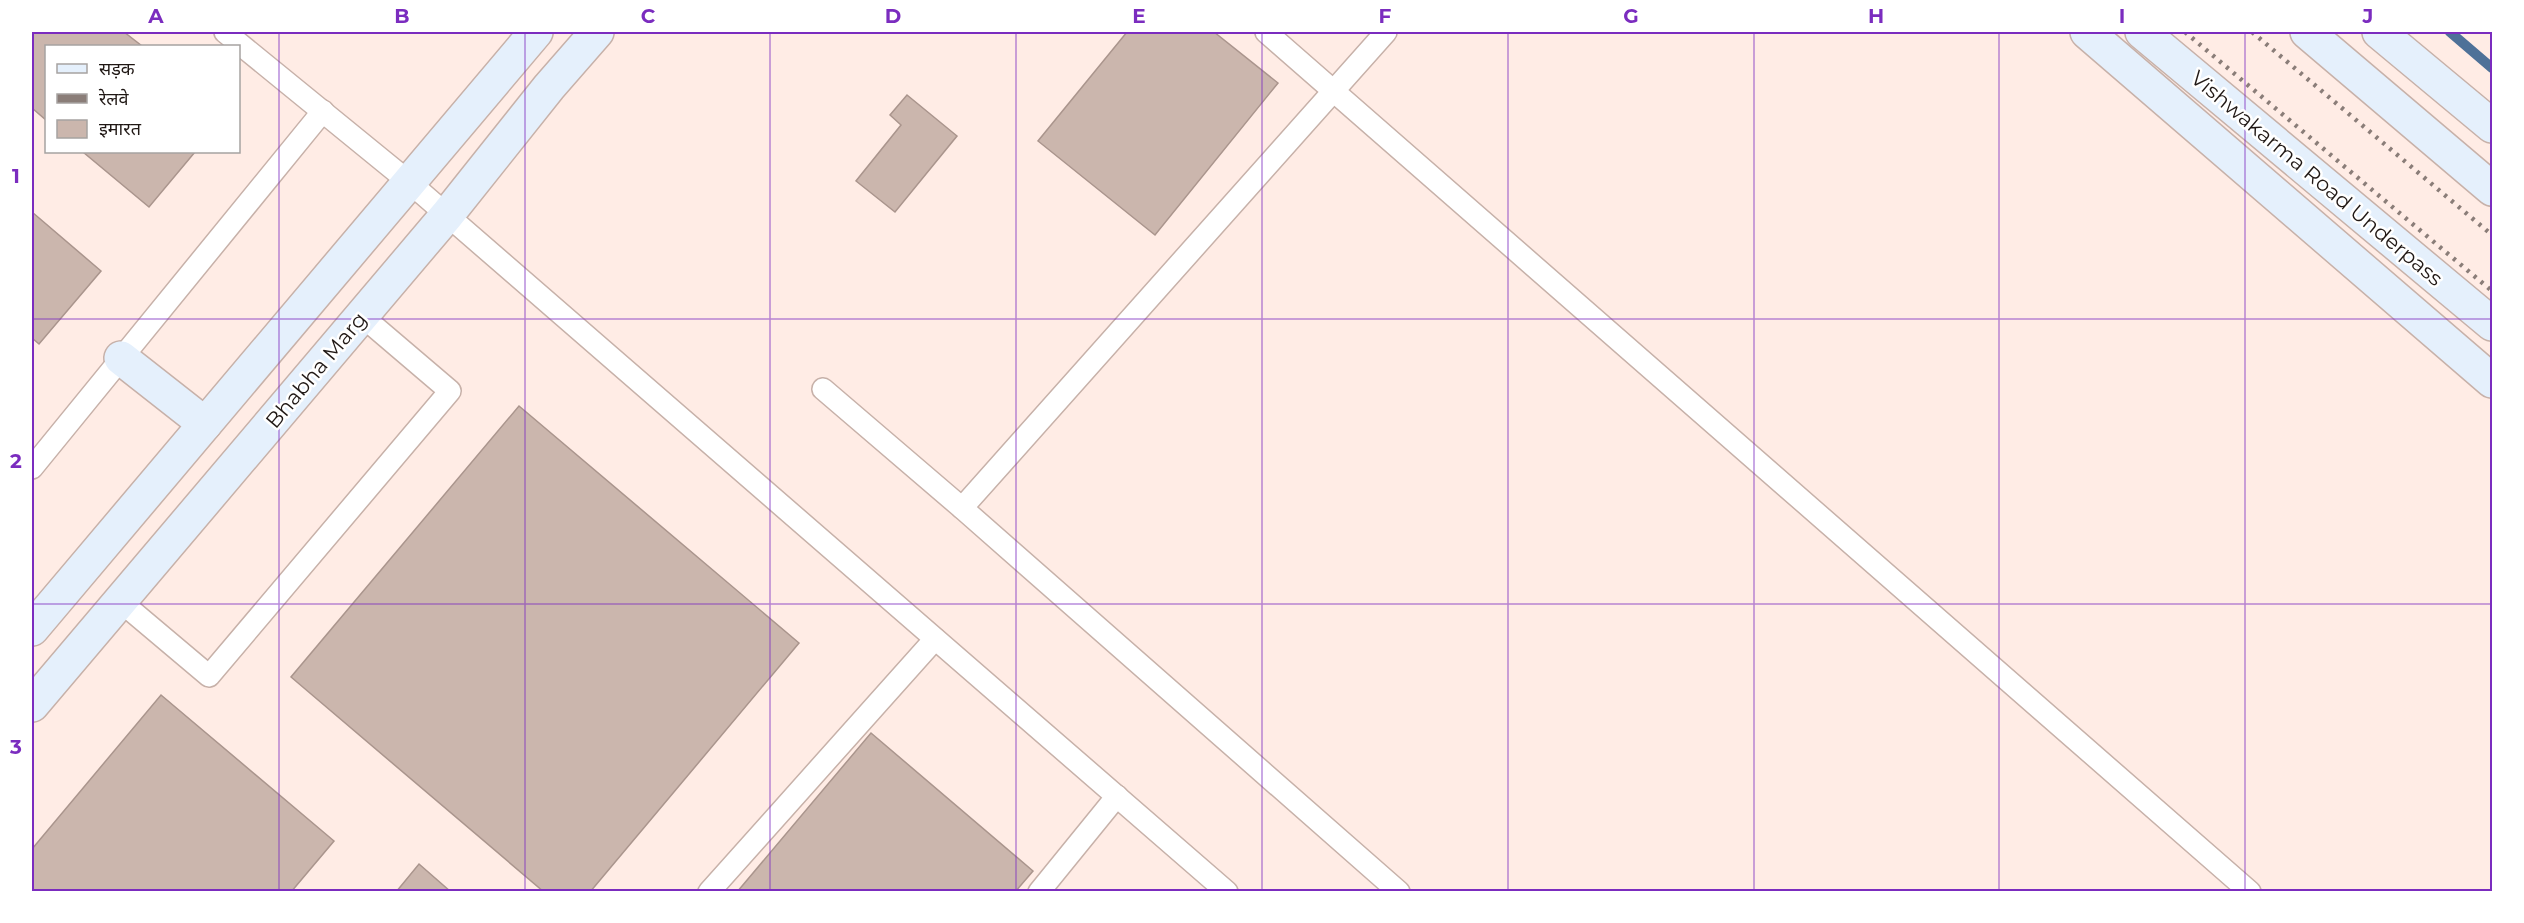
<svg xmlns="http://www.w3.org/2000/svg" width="2524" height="923" font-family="Montserrat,'Noto Sans Devanagari',sans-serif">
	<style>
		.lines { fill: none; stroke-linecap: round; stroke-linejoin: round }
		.stream { stroke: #4e7198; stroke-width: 10 }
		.building { fill: #cbb6ad; stroke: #aa958d; stroke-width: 1.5 }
		.lane-casing { stroke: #c7b1a9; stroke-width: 24 }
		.secondary-casing { stroke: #c7b1a9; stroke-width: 36 }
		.lane { stroke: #fff; stroke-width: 21 }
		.secondary { stroke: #e5f0fc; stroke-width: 33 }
		.rail { stroke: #8a7d78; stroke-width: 4.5; stroke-dasharray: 3 6; stroke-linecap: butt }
		.grid { fill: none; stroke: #7b2cbf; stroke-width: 1.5; stroke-opacity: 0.55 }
		.labels { text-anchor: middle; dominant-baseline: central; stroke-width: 5; stroke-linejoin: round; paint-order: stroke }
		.street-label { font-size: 21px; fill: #201815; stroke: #fff }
		.neatline { fill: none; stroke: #7b2cbf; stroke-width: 2 }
		.grid-label { font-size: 20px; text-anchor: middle; font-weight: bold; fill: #7b2cbf }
	</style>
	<rect width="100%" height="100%" fill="#ffece5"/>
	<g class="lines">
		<polyline class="stream" points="2450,32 2492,68"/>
	</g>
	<g class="building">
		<polygon points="33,32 124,32 142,46 46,46 46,120 32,108"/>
		<polygon points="1127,32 1214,32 1278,83 1155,235 1038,141"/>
		<polygon points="907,95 957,136 895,212 856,181 901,125 890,115"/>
		<polygon points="83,152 195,152 149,207"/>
		<polygon points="32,212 101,271 39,344 32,338"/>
		<polygon points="519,406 799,643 590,892 544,892 291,677"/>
		<polygon points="161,695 334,841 291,892 32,892 32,849"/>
		<polygon points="871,733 1033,871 1015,892 737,892"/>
		<polygon points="419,864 451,892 396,892"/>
	</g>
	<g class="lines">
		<defs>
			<g id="lane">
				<polyline points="225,32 409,182 1227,892"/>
				<polyline points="1266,32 2250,892"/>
				<polyline points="823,389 962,508 1399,892"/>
				<polyline points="32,468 323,111"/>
				<polyline points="962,508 1386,32"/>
				<polyline points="120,601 209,676 450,391 362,316"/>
				<polyline points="709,892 935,639"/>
				<polyline points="1039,892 1117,796"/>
			</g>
			<g id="secondary">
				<polyline points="2087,32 2492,381"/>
				<polyline points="2142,32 2492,324"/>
				<polyline points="2307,32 2492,189"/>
				<polyline points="2379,32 2492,126"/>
				<polyline points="121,358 205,424"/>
				<polyline points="32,629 536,32"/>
				<polyline points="32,705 447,215 549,87 597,32"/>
			</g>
		</defs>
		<use href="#lane" class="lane-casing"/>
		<use href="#secondary" class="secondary-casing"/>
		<use href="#lane" class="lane"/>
		<use href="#secondary" class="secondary"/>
		<g class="rail">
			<polyline points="2185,32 2492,291"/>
			<polyline points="2252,32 2492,235"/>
		</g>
	</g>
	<path class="grid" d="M279,32V892M525,32V892M770,32V892M1016,32V892M1262,32V892M1508,32V892M1754,32V892M1999,32V892M2245,32V892M32,319H2492M32,604H2492"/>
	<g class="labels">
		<g class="street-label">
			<text transform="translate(2317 178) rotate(40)">Vishwakarma Road Underpass</text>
			<text transform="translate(316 370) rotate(-50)">Bhabha Marg</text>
		</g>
	</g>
	<rect width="2524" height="923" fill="none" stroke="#ffffff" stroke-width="66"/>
	<rect x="45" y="45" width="195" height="108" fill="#ffffff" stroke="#a6a3a1" stroke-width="1.5"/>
	<rect x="57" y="64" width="30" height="9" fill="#e5f0fc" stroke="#a6a3a1" stroke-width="1.5"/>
	<text x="99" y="75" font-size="18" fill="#201815">सड़क</text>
	<rect x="57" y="94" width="30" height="9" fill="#8a7d78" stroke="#a6a3a1" stroke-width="1.5"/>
	<text x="99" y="105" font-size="18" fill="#201815">रेलवे</text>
	<rect x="57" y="120" width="30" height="18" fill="#cbb6ad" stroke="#a6a3a1" stroke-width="1.5"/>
	<text x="99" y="135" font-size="18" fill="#201815">इमारत</text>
	<rect x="33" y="33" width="2458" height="857" class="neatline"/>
	<g class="grid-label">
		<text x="156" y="23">A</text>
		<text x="402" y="23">B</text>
		<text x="648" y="23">C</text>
		<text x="893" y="23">D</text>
		<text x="1139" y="23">E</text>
		<text x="1385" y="23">F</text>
		<text x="1631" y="23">G</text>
		<text x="1876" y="23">H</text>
		<text x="2122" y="23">I</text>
		<text x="2368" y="23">J</text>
		<text x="16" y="183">1</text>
		<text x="16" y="468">2</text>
		<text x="16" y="754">3</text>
	</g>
</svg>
